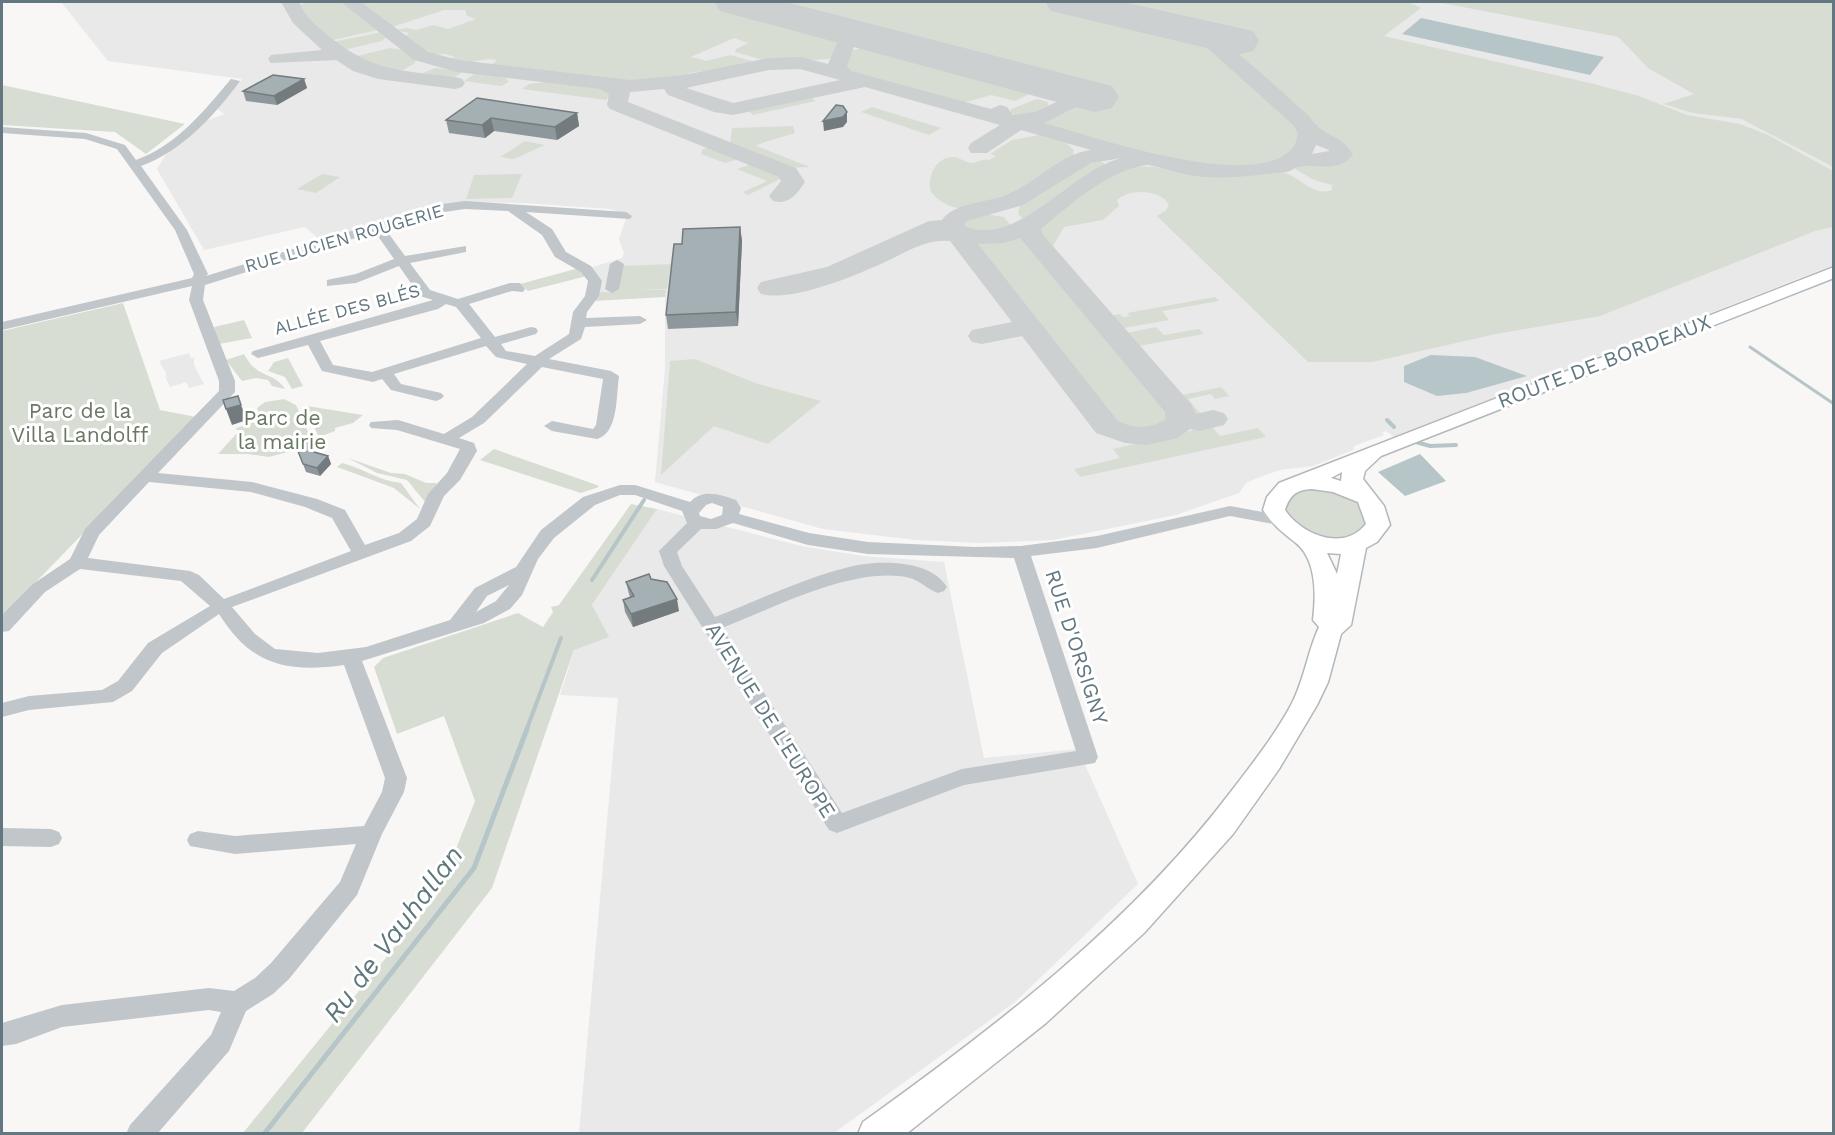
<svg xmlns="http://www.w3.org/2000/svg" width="1835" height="1135" font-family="'Work Sans',sans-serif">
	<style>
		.built { fill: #e8e9e8 }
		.green { fill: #d8ddd4 }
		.water { fill: #b6c5c7 }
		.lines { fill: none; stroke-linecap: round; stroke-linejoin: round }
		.stream-far2 { stroke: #b6c5c7; stroke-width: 3 }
		.stream-far1 { stroke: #b6c5c7; stroke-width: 4 }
		.stream { stroke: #b6c5c7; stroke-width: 5 }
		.taxiway { fill: #ccd0d1; fill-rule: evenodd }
		.runway { fill: #ccd0d1; fill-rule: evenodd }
		.major-casing { stroke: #b2b8bb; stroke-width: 3 }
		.minor { fill: #c0c6c9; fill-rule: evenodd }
		.major { fill: #fff; fill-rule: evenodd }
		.wall { fill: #8e979b }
		.shaded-wall { fill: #747b7e }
		.building { fill: #a5b0b4; stroke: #747b7e; stroke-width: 1.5 }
		.labels { text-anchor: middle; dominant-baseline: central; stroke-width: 6; stroke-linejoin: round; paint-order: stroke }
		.far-street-label { font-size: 18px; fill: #627780; stroke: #fff }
		.street-label { font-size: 21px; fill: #627780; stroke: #fff }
		.park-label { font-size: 21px; fill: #697861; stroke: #fff }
		.near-water-label { font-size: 27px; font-style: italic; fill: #5d777b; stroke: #fff }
	</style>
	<rect width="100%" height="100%" fill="#f8f7f5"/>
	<g class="built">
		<polygon points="61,2 1436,2 1618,37 1649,69 1695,94 1664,104 1692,113 1741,119 1833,167 1833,265 1394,437 1386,431 1382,433 1384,435 1354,446 1353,450 1313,466 1280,470 1260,477 1246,483 1239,493 1176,515 1053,540 980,543 916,540 823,529 655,482 665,368 665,297 591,297 586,269 622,258 624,253 619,239 627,215 610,209 523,203 465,202 434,207 371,224 337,237 331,234 318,238 305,227 204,250 157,169 168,151 200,123 225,114 217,109 242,79 108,61"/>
		<polygon points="189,353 191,358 194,358 194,365 204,384 189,388 186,382 170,387 166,378 168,376 165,377 166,373 159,361"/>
		<polygon points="657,509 801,546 863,556 944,562 984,758 1078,749 1138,884 1015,1002 834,1133 579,1133 618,698 560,695 586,614"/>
	</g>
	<g class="green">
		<polygon points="311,2 341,2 378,30 328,41 295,5"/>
		<path d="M359,2H710L834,35L841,40L836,54L829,59L770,62L735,52L736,49L748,43L734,38L691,57L706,61L730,55L752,61V65L715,73L703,71L689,73L687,78C630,95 553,76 495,69L490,66L497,60C482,57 471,65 453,63L451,59L455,57L445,54L429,55L405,37L409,33L396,30L406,28L417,30L433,25L448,29L476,19L467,16L465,10H444L392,27Z"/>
		<path d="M761,2H1041L1167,31L1199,42L1216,54L1296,126C1302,139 1297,149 1285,155C1226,185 1158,159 1100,143C1082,137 1059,134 1042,126L1044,122L1086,104L1104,92Z"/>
		<path d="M1090,2H1408L1421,8L1384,36L1594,84L1639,96L1687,115L1740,124L1768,135L1833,171V227L1815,231L1600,316L1496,334L1372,362H1308L1157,216L1166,210L1169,205C1161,189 1129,188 1117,200L1119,206L1103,220L1064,227L1050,251L1038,236L1036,229L1038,225L1111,173C1146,157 1189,176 1226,176C1243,176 1266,168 1282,172C1300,176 1312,197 1332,190V185L1314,180L1292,167C1308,154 1334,173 1350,156L1347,148L1320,131L1227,49L1243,37Z"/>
		<polygon points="1436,2 1833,2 1833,167 1741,119 1692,113 1663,104 1694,94 1649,69 1618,37"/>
		<polygon points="382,32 386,37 382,41 344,50 333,42"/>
		<polygon points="873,46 1027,87 1034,92 1015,101 991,95 963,103 854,73 843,66 848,51"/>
		<polygon points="390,48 403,50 416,59 415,63 398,73 366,67 353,57"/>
		<polygon points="435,68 464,71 451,79 418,75"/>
		<polygon points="476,73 504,76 509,82 501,86 464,81"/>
		<polygon points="547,82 605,89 612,93 606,100 522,89 529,84"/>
		<polygon points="2,85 185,124 146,154 115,132 2,125"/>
		<polygon points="809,96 816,101 753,115 747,110"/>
		<path d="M1037,99L1048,102L1049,109C1038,115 1023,120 1011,113V109Z"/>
		<polygon points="872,107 941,128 929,135 861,112"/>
		<path d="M793,126L795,133C790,135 759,143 756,146L810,167L786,168L730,145L732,128Z"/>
		<path d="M1039,135L1065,142L1074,150L1073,157L1013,197C1004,197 999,202 991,204C967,212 947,211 931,192C927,178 935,157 953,157C959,157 965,162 971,163C978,163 982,158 989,160L996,156L990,154L1012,140Z"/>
		<polygon points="525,141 545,145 514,159 500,157"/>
		<polygon points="712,147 739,157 739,159 725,163 701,154 703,149"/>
		<polygon points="1097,160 1104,163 1105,167 1033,217 1022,218 1018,214 1020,205 1024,200 1083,162"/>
		<polygon points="752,164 778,173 780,179 748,195 743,192 767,181 737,169"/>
		<polygon points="322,174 340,177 316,193 297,189"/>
		<polygon points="522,174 512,198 466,199 474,175"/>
		<path d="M984,214L1004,217L1012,227C1000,238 974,239 960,231L959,223L961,220Z"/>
		<path d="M1019,237L1026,240L1168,408L1171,414L1169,423C1149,435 1126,434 1108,420L974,247L977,244Z"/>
		<polygon points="671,264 667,289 637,290 666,290 665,297 594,301 597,292 614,292 620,266"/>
		<polygon points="579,268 587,276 528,291 520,284"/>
		<polygon points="1215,297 1219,301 1162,311 1169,320 1118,329 1107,316 1120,314 1123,317 1130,316 1127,313"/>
		<polygon points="123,303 160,410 196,417 2,617 2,331"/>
		<polygon points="244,320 252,338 219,344 214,327"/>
		<polygon points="1156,327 1164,335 1199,329 1204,334 1133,347 1122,334"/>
		<path d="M244,354C259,381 272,370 285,389L272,386L268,380L256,378L242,381L226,360Z"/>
		<polygon points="288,358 303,386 292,389 285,377 268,371 274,362"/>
		<polygon points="695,359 758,384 821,401 768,444 714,426 661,475 670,361"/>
		<polygon points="1221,387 1229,396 1215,399 1211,394 1188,399 1203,417 1196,418 1177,396"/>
		<polygon points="284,399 296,405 314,445 269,457 248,454 218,454 238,432 236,428 261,420 257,408 265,402"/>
		<polygon points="307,406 363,415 353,423 335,428 335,431 319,437 305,408"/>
		<polygon points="1211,426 1220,436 1258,428 1266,437 1080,477 1074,469 1120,458 1113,449"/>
		<polygon points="494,449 597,485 599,487 581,493 480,460"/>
		<polygon points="348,458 391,473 405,474 426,483 437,483 425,502 407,480 377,473"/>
		<path d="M342,463C363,468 379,481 401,483L420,509L394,488L337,467Z"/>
		<polygon points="1314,485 1357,497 1372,522 1347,540 1319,539 1284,518 1282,499"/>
		<polygon points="631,504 657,509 592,605 609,637 574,650 492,888 302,1133 243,1133 438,894 475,801 444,716 397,734 374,667 383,658 518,613 543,627 553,612 551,607 559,605"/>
	</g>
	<g class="water">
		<polygon points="1421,18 1604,57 1590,75 1402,34"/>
		<polygon points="1431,355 1475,357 1527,376 1466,393 1437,396 1404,382 1404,366"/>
		<polygon points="1420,454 1446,481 1405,496 1378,472"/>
	</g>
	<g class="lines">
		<polyline class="stream-far2" points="1750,347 1834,404"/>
		<g class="stream-far1">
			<polyline points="1387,420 1394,427"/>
			<polyline points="1416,442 1430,446 1456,445"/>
			<polyline points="592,580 644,500"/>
			<polyline points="526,731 561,638"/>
		</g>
		<polyline class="stream" points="264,1134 474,868 527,729"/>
		<g class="taxiway">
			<path d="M281,2H299C304,15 314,24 325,33C371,72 399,70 455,77L462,79L465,83L462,87L455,89L378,79L353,71L336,60L271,63L268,59L271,55L322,50L293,23Z"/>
			<path d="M341,2H361L428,52L458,60L630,80L684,75L769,58L801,57L828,64L839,38L836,30L845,24L852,26L857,38L847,66L851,71L991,109L1000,105L1007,107L1013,115L1035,112L1080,91H1094L1097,95L1094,99L1044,123C1093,136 1258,195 1294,146C1296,143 1297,137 1298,133L1293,125L1204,45L1175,32L1173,28L1175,24C1207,16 1284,95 1309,116C1323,138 1339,132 1353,154C1340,174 1316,163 1298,167C1293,168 1291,172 1286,172C1255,175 1226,180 1195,176C1185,175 1151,164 1146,165C1107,171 1071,204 1041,229L1044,236L1191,404L1196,414L1213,410L1224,413L1228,419L1224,425L1199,431L1190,429L1178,438L1147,445L1125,443L1096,433L1022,336L982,344L972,342L968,336L972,330L1012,322L950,241C925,239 907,252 885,262C854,276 794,302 761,294L757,288L761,282L827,267L929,221L942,220C955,202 986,203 1006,195C1035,184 1059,154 1091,150L1021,130L987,153H971L968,148L971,143L1000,125L865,87L733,115L714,112L668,95L664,89L630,92L628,102L796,168L805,182C796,195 789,205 773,201L769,196L781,181L779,177L610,109L607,105L609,94L600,89L457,72L414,60ZM800,69L840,80L733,103L686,88L769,70ZM1316,145L1329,150V151L1312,154ZM1122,158C1070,170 1018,249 964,226L967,221L1023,205L1091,163ZM1020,238L1165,412V420C1149,429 1134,429 1118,421L978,244L1004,243Z"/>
		</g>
		<g class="runway">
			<polygon points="714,2 786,2 1112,86 1119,97 1112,108 1094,112 720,11"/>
			<polygon points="1045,2 1123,2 1253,31 1259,41 1253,51 1236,55 1051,11"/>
		</g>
		<defs>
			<path id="major" d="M1834,267V278L1381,456L1365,471L1363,479L1384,506L1390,525L1377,542L1366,548L1351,625L1341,634L1328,682L1317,705L1279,769L1233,834L1144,933L1046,1023L906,1134H858L863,1122C998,1025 1132,923 1233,789C1253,763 1274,736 1290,707C1304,682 1307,653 1319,627L1313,620C1316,596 1317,560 1296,543C1282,532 1273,525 1263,510L1267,497L1279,483ZM1342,472L1341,481L1331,478ZM1312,489L1333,492L1358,502L1366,524C1344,552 1302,535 1285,510C1290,495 1296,490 1312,489ZM1327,553L1341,554L1337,574Z"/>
		</defs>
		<use href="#major" class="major-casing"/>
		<g class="minor">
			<path d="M231,79L240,81C215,115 182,151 141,166L187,230L208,274L206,276L435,205L465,201L626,212L632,216L630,219L526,212L552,229L566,252L591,266L602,281L599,296L587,312L586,318L640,316L647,320L640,324L585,327L581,339L549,359L611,371L619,376C616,394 619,433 597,439L552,431L544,426L552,421L593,429L596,425L603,379L542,367L484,423L459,438L474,443L477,451L460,480L444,496L430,526L411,541L232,607L255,634L275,649L318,653L366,647L450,620L475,588L516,567L541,530L583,497L620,485H635L690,502C703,488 721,495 736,500L741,508L739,514L809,533L868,542L975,547L1021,546L1097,536L1230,506L1279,515L1288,520L1279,525L1230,516L1097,548L1031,556L1098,757L1095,763L964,785L837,833L829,830L664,566L659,551L687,523L682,511L635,495H620L595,505L554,538L538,559L522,595L510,609L484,623L362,661L407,778L404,792L382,834L357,895L289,979L273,994L246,1011L229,1051L157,1134H126L130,1125L211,1035L221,1012L209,1010L62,1027L16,1044L2,1046V1023L62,1005L209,988L234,991L255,978L271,963L340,882L356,844L235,854L190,846L187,840L190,834L198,831L235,836L364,826L382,792L385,778L344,665C286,673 251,665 219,614L162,653L132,691L113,702L29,710L2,717V703L29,696L102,690L118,681L148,643L210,606L181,581L80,569L45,592L9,631L2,632V615L33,584L70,559L85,529L219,391V381L189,300L192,286L2,330V322L192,278L194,274L175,230L117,149L85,139L2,133V127L86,133L125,145L136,160C176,146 205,110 231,79ZM465,209L508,211L542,235L555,257L581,272L588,281L585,296L573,312L569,334L535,356L506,351L501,344L536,334L538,331L536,328L531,327L495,337L469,304L512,291L523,292L525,289L520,283H510L458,299L430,290L410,263L466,252V246L405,256L386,230L437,213ZM375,232L394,259L356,274L327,280V286L356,283L399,266L420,296L433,300L253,351L251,354L258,358L308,345L322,371L373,382L382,379L391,390L436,401L441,399L444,396L441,393L401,384L394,374L486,346L496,357L527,364L472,417L444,434L398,420L371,422L369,425L371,428L397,430L460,449L447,473L428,494L417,519L399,533L365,545L345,510L317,499L252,482L158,473L235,392V381L203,300L205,285ZM446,304L456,307L481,338L372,372L333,365L320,341L438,309ZM149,482L251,492L305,507L332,518L351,551L224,599L199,575L190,571L88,558L99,535ZM712,503L723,507L722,515L711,519L700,516L699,513L706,505ZM733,523L808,545L868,554L1014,558L1076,751L962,769L842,813L722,628C774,608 855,565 910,578C921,581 928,590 938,593L944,591L947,587C930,559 877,560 849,567C807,577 756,601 715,617L682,566L677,552L701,529H716ZM509,585L496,601L476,612L487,596Z"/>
			<polygon points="617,260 624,264 619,289 612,293 605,289 610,264"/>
			<polygon points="2,828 51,829 59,832 62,838 59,844 51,847 2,846"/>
		</g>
		<use href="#major" class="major"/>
	</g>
	<g class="wall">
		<polygon points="304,79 307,88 277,105 246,101 243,91"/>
		<polygon points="577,113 579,126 557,140 494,131 485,138 449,133 446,120"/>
		<polygon points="740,227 742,241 738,326 668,329 666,315 682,244"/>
		<polygon points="296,446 328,456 331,464 320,476 306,472"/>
		<polygon points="651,579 679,611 633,627 625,612 623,600 630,597 629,594 626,582"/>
	</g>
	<g class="shaded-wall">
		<polygon points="304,79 307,88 277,105 274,96"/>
		<polygon points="847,112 847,122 843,127 824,131 823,121"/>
		<polygon points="577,113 579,126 557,140 555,127"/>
		<polygon points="491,118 494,131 485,138 482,125"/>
		<polygon points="740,227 742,241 738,326 736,312"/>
		<polygon points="241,405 247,420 232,425 226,409"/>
		<polygon points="328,456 331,464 320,476 317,468"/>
		<polygon points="677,599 679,611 633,627 631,614"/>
	</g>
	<g class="building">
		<polygon points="273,75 304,79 274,96 243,91"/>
		<polygon points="477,98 577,113 555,127 491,118 482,125 446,120"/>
		<polygon points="836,105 843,106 847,112 843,117 823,121"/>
		<polygon points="740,227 736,312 666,315 674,244 682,244 683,229"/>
		<polygon points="238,396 241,405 226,409 223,400"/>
		<polygon points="309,442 314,452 328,456 317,468 303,464 296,446"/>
		<polygon points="649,574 651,579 667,582 677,599 631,614 623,600 634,596 626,582"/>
	</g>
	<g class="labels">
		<g class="far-street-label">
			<text transform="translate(344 238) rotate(-16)">RUE LUCIEN ROUGERIE</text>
			<text transform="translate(347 309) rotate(-15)">ALLÉE DES BLÉS</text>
		</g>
		<g class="street-label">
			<text transform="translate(1604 361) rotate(-21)">ROUTE DE BORDEAUX</text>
			<text transform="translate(1077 647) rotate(72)">RUE D'ORSIGNY</text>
			<text transform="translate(771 720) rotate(58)">AVENUE DE L'EUROPE</text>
		</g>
		<g class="park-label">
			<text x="80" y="410">Parc de la<tspan x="80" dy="24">Villa Landolff</tspan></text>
			<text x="282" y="417">Parc de<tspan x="282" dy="24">la mairie</tspan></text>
		</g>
		<g class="near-water-label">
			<text transform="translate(393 934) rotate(-53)">Ru de Vauhallan</text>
		</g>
	</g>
	<rect width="1835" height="1135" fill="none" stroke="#627780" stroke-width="6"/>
</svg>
